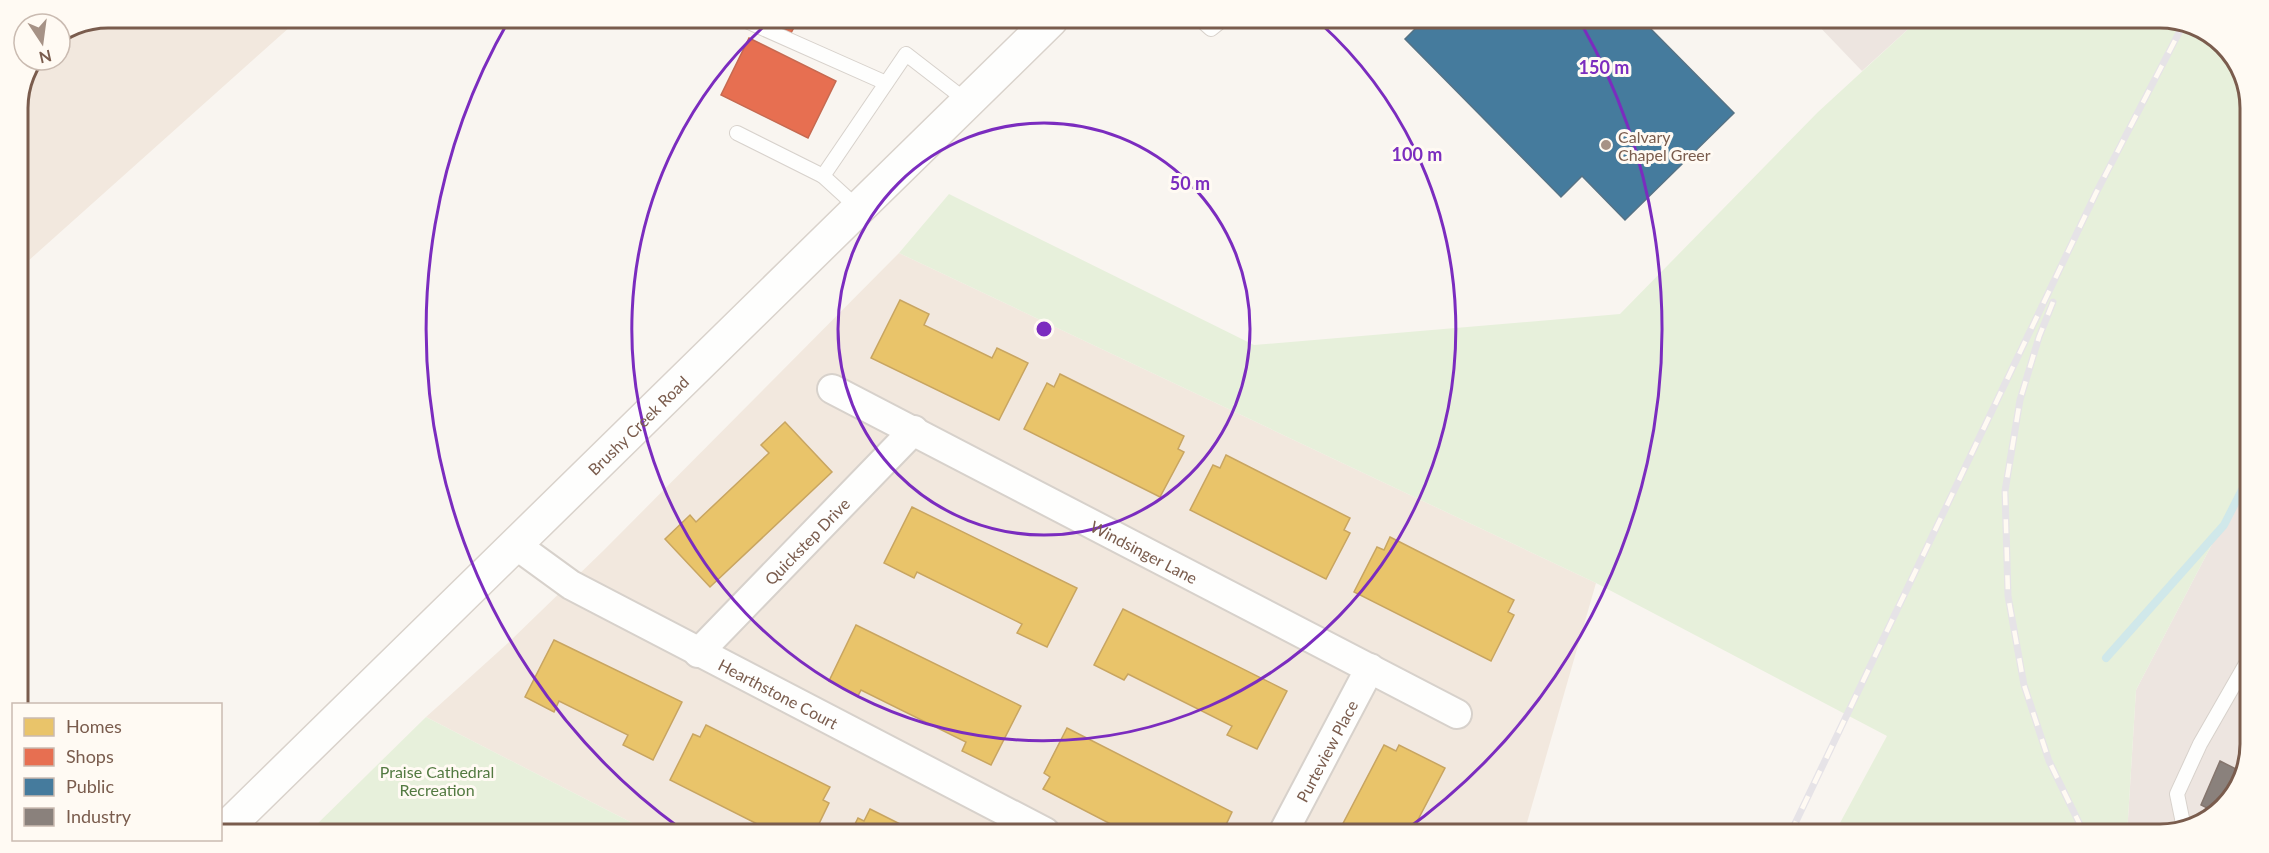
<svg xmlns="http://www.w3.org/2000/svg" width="2269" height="853" font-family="Lato,sans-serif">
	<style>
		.residential { fill: #f2e8de }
		.industrial { fill: #ede5e0 }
		.green { fill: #e7f0db }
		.homes { fill: #e9c46a; stroke: #c8a561; stroke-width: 1.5 }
		.shops { fill: #e76f51; stroke: #c66950; stroke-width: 1.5 }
		.public { fill: #457b9d; stroke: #557285; stroke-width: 1.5 }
		.industry { fill: #8a817c; stroke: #85766e; stroke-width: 1.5 }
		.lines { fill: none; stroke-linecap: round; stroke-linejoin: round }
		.stream { stroke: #d0e8ea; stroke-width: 8 }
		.lane-casing { stroke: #d7d1cb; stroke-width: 16 }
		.street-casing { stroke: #d7d1cb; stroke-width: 32 }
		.secondary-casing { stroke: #d9d2cb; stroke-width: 36 }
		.lane { stroke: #fefefd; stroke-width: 14 }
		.street { stroke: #fefefd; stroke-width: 28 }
		.secondary { stroke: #fefefd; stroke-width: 33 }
		.rail-casing { stroke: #e6e3e7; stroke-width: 7 }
		.rail { stroke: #fffaf3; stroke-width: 4.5; stroke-dasharray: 14; stroke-linecap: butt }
		.ring { fill: none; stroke: #7b2cbf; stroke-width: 3 }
		.poi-dot { fill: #a69286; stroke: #fffaf3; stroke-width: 2 }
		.labels { text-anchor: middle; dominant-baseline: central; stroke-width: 6; stroke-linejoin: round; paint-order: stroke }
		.poi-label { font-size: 16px; fill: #7a5c4d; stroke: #fffaf3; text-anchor: start }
		.street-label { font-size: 16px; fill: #7a5c4d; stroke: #fffaf3 }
		.park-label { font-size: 16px; fill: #537a41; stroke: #fffaf3 }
		.rim { fill: none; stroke: #7a5c4d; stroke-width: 3 }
		.centre { fill: #7b2cbf; stroke: #fffaf3; stroke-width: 3 }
		.ring-label { font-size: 18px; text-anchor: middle; font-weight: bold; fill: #7b2cbf; stroke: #fffaf3; stroke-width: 6; stroke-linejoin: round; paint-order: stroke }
	</style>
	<rect width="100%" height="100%" fill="#f9f5f0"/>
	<g class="residential">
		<polygon points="108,18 300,18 18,270 18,103 37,60 60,60 60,38"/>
		<polygon points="899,253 1596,583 1524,833 648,831 426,717 508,643 604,550"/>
	</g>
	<g class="industrial">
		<polygon points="1815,22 1916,22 1862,71"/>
		<polygon points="2248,475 2246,774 2211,820 2161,835 2127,835 2136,690"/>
	</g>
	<g class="green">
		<polygon points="1916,22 2190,23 2232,53 2251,102 2248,475 2136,690 2127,835 1834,834 1887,736 1596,583 899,253 949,194 1254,345 1620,314 1818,112"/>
		<polygon points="426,717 648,831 310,831"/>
	</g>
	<g class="homes">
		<polygon points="900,300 929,314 924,325 992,358 997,348 1028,363 999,420 871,358"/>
		<polygon points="1060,374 1184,436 1178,449 1184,452 1160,497 1024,429 1047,383 1054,387"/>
		<polygon points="785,422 832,472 710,587 665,539 690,515 696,522 769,453 761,445"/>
		<polygon points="1226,455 1350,518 1344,530 1350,533 1326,579 1190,510 1213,465 1220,468"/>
		<polygon points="912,507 1077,588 1047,647 1017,633 1022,624 917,572 914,578 884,563"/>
		<polygon points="1390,537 1514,600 1508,612 1514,615 1491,661 1354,592 1377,547 1384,550"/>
		<polygon points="1123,609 1287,691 1257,749 1227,735 1232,726 1128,674 1124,680 1094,665"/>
		<polygon points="856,625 1021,706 991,765 962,751 966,742 861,690 858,696 829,681"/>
		<polygon points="554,640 682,702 653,760 623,745 628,735 559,701 554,712 525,697"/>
		<polygon points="706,725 830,787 823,800 829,803 815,832 773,832 670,780 693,734 700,737"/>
		<polygon points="1067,728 1232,812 1222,833 1128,833 1043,789 1050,777 1044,773"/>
		<polygon points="1384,745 1396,751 1399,745 1445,768 1411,833 1338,833"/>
		<polygon points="870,809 916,832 851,832 858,818 864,821"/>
	</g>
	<g class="shops">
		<polygon points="765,20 798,20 791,33"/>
		<polygon points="749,38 836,81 808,138 721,95"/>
	</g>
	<polygon class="public" points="1423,21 1644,22 1734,113 1625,220 1582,176 1561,197 1405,39"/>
	<polygon class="industry" points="2220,761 2246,774 2217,813 2201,805"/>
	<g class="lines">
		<polyline class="stream" points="2106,658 2224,525 2248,478"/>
		<defs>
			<g id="lane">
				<polyline points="742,19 886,83"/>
				<polyline points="1202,21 1211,29 1221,21"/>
				<polyline points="737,133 823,176"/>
				<polyline points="858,208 823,176 906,54 968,102"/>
				<polyline points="2184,828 2177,794 2200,744 2247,662"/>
			</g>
			<g id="street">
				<path id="s1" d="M832,389L1457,714"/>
				<path id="s2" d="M516,545L571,585L1045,832"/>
				<path id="s3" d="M698,653L914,430"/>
				<path id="s4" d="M1283,833L1370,668"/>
			</g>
			<g id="secondary">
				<path id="s5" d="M224,830L1051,20"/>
			</g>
		</defs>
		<use href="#lane" class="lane-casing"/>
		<use href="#street" class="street-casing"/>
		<use href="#secondary" class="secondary-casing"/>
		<use href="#lane" class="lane"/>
		<use href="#street" class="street"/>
		<use href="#secondary" class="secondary"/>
		<defs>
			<g id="rail">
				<polyline points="2053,302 2039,337 2020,400 2005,491 2008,596 2024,685 2049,761 2085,835"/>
				<polyline points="1790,834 2096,193 2184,23"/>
			</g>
		</defs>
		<use href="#rail" class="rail-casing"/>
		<use href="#rail" class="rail"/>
	</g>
	<g class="ring">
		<circle cx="1044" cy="329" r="206"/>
		<path d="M1320 23A412 412 0 1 1 771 20"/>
		<path d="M681 829A618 618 0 0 1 509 20M1582 25A618 618 0 0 1 1403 832"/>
	</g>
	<circle class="poi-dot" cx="1606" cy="145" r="6"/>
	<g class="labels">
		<g class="poi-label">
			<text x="1618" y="136">Calvary<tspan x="1618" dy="18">Chapel Greer</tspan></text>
		</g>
		<g class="street-label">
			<text stroke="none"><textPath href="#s5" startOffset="579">Brushy Creek Road</textPath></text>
			<text stroke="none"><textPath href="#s3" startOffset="156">Quickstep Drive</textPath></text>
			<text stroke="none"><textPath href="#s1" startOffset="352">Windsinger Lane</textPath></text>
			<text stroke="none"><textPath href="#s2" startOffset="302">Hearthstone Court</textPath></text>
			<text stroke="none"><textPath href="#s4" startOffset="93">Purteview Place</textPath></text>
		</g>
		<g class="park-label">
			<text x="437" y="771">Praise Cathedral<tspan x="437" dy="18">Recreation</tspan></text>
		</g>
	</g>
	<path d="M0 0H2269V853H0ZM108 28H2160A80 80 0 0 1 2240 108V744A80 80 0 0 1 2160 824H108A80 80 0 0 1 28 744V108A80 80 0 0 1 108 28Z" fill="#fffaf3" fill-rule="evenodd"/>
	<path class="rim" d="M108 28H2160A80 80 0 0 1 2240 108V744A80 80 0 0 1 2160 824H108A80 80 0 0 1 28 744V108A80 80 0 0 1 108 28Z"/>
	<circle cx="1044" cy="329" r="9" class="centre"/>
	<g class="ring-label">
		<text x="1604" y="74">150 m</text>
		<text x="1417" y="161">100 m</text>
		<text x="1190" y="190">50 m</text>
	</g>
	<rect x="12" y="703" width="210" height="138" fill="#fffaf3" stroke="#cabbb1" stroke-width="1.5"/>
	<rect x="24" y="718" width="30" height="18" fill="#e9c46a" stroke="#cabbb1" stroke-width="1.5"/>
	<text x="66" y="733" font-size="18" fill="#7a5c4d">Homes</text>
	<rect x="24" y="748" width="30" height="18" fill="#e76f51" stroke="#cabbb1" stroke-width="1.5"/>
	<text x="66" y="763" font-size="18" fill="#7a5c4d">Shops</text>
	<rect x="24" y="778" width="30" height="18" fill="#457b9d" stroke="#cabbb1" stroke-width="1.5"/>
	<text x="66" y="793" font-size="18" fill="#7a5c4d">Public</text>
	<rect x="24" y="808" width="30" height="18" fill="#8a817c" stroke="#cabbb1" stroke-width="1.5"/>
	<text x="66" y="823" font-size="18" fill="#7a5c4d">Industry</text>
	<g transform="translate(42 42) rotate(167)"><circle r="28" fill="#fffaf3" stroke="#cabbb1" stroke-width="1.5"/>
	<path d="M0-4.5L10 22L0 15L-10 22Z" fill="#a69286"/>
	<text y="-9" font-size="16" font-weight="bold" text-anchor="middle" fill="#7a5c4d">N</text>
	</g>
</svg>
